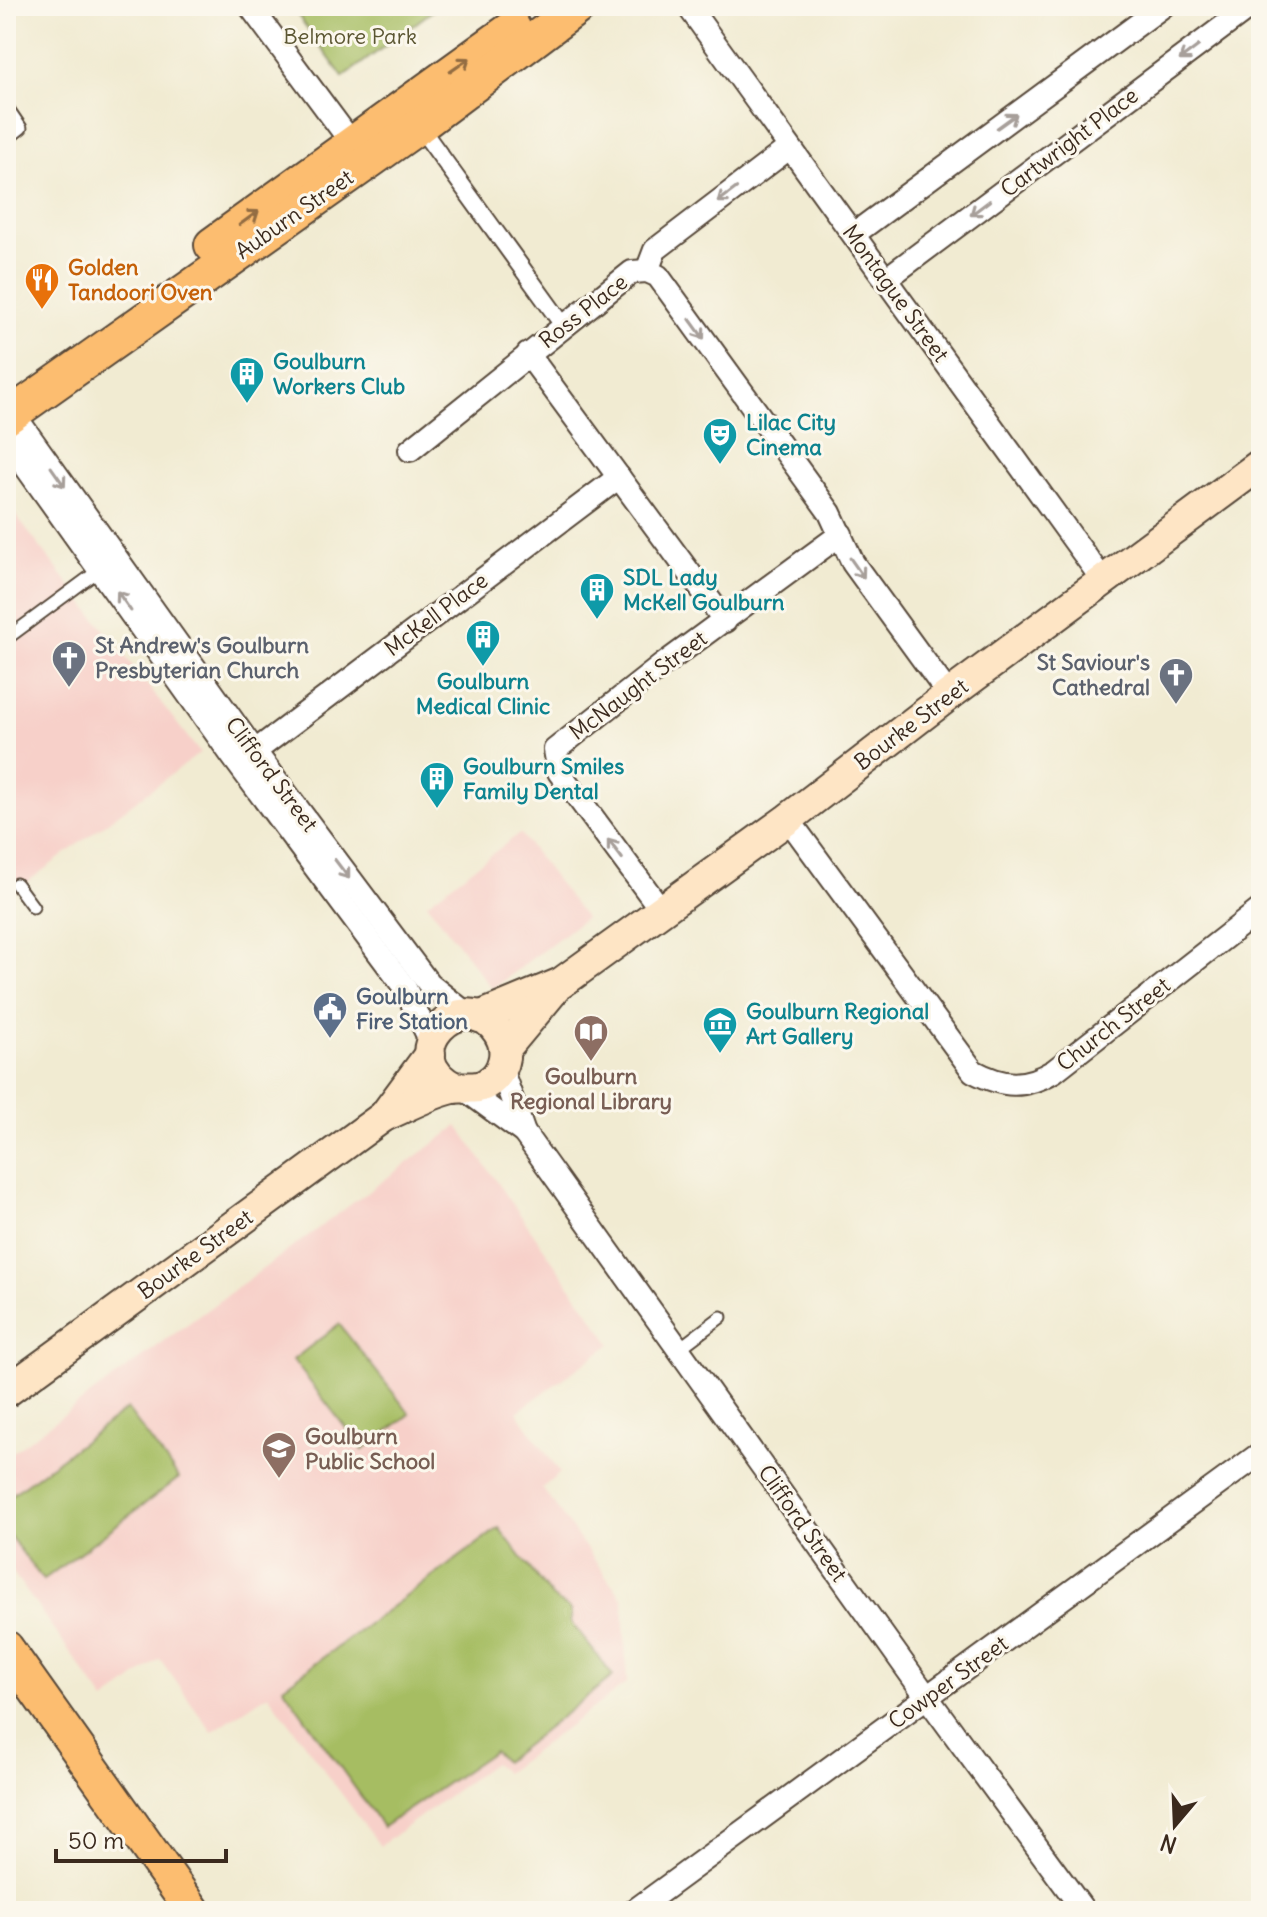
<svg xmlns="http://www.w3.org/2000/svg" width="1267" height="1917" font-family="Delius,sans-serif">
	<style>
		.built { fill: #f7d0c9 }
		.green { fill: #a6bd62; stroke: #707440; stroke-width: 2 }
		.lines { fill: none; stroke-linecap: round; stroke-linejoin: round }
		.service-casing { stroke: #564739; stroke-width: 15 }
		.pedestrian-casing { stroke: #564739; stroke-width: 20 }
		.minor-casing { stroke: #564739; stroke-width: 26 }
		.secondary-casing { stroke: #564739; stroke-width: 34 }
		.primary-casing { stroke: #564739; stroke-width: 38 }
		.service { stroke: #fff; stroke-width: 11 }
		.pedestrian { stroke: #fff; stroke-width: 16 }
		.minor { stroke: #fff; stroke-width: 22 }
		.secondary { stroke: #fee5c5; stroke-width: 30 }
		.primary { stroke: #fcbd6f; stroke-width: 34 }
		.oneway { stroke: #a79f9a }
		.oneway2 { stroke: #926c42 }
		.labels { text-anchor: middle; dominant-baseline: central; stroke-width: 6; stroke-linejoin: round; paint-order: stroke }
		.park-label { font-size: 22px; fill: #5b5632; stroke: #fbf7ec }
		.street-label { font-size: 22px; fill: #3b2a1e; stroke: #fbf7ec }
		.food-label { font-size: 22px; font-weight: bold; fill: #c56008; stroke: #fbf7ec; text-anchor: start }
		.culture-label { font-size: 22px; font-weight: bold; fill: #0d838f; stroke: #fbf7ec; text-anchor: start }
		.worship-label { font-size: 22px; font-weight: bold; fill: #5b616d; stroke: #fbf7ec; text-anchor: start }
		.service-label { font-size: 22px; font-weight: bold; fill: #4e5e75; stroke: #fbf7ec; text-anchor: start }
		.education-label { font-size: 22px; font-weight: bold; fill: #785e54; stroke: #fbf7ec }
	</style>
	<rect width="100%" height="100%" fill="#fbf7ec"/>
	<filter id="ink" filterUnits="userSpaceOnUse"><feTurbulence type="fractalNoise" baseFrequency=".0125" numOctaves="2"/><feDisplacementMap in="SourceGraphic" scale="16" xChannelSelector="R" yChannelSelector="G"/><feConvolveMatrix kernelMatrix="1 2 1 2 8 2 1 2 1" color-interpolation-filters="sRGB"/></filter>
	<filter id="wash" filterUnits="userSpaceOnUse"><feTurbulence type="fractalNoise" baseFrequency=".006" numOctaves="4" result="noise"/><feDisplacementMap in="SourceGraphic" scale="32" xChannelSelector="R" yChannelSelector="G"/><feGaussianBlur stdDeviation="1.8" result="paint"/><feColorMatrix in="noise" values="0 0 0 0 0 0 0 0 0 0 0 0 0 0 0 0 0 1.4 0 .05"/><feComposite in="paint" operator="in"/></filter>
	<g filter="url(#wash)">
		<rect width="100%" height="100%" fill="#f1ebd2"/>
		<g class="built">
			<polygon points="6,503 200,753 6,898"/>
			<polygon points="520,833 585,918 492,989 427,903"/>
			<polygon points="458,1126 611,1344 517,1412 560,1473 542,1488 623,1599 627,1683 505,1773 493,1763 380,1846 268,1694 212,1732 160,1659 105,1701 6,1563 6,1457"/>
		</g>
		<g class="green">
			<polygon points="291,6 439,6 343,77"/>
			<polygon points="339,1324 410,1414 363,1450 293,1360"/>
			<polygon points="127,1409 179,1478 43,1580 6,1531 6,1499"/>
			<polygon points="499,1528 552,1597 571,1610 571,1622 613,1676 504,1762 494,1751 383,1827 283,1687"/>
		</g>
	</g>
	<g filter="url(#ink)">
		<g class="lines">
			<defs>
				<g id="service">
					<polyline points="6,106 21,128 6,140"/>
					<polyline points="6,639 102,568"/>
					<polyline points="16,884 33,907"/>
					<polyline points="680,1348 721,1317"/>
				</g>
				<polyline id="pedestrian" points="419,126 563,325"/>
				<g id="minor">
					<polyline points="250,6 351,142"/>
					<polyline points="688,6 1102,579"/>
					<polyline points="854,234 1163,6"/>
					<polyline points="647,271 655,250 789,148"/>
					<polyline points="886,279 1251,6"/>
					<polyline points="528,354 725,621"/>
					<polyline points="7,405 250,745 429,984 468,1015"/>
					<polyline points="6,439 233,757 405,988 431,1042"/>
					<polyline points="410,450 632,272 647,271 658,276 830,513 853,563 949,695"/>
					<polyline points="254,752 619,477"/>
					<path d="M788,819L973,1071C1003,1087 1024,1089 1054,1071L1261,909"/>
					<polyline points="662,911 559,772 555,750 664,664 841,534"/>
					<polyline points="501,1068 524,1133 927,1697 1084,1911"/>
					<polyline points="464,1089 524,1133"/>
					<polyline points="634,1911 1261,1453"/>
				</g>
				<g id="secondary">
					<polyline points="479,1017 561,983 788,819 949,695 1261,464"/>
					<polyline points="505,1049 554,990"/>
					<polyline points="384,1116 430,1054"/>
					<path d="M6,1392L384,1116C406,1107 430,1093 453,1088C466,1086 477,1091 489,1082C495,1078 501,1070 503,1062C506,1052 504,1041 498,1032C464,980 390,1055 455,1088"/>
				</g>
				<g id="primary">
					<polyline points="212,245 513,28"/>
					<polyline points="6,418 419,126 579,6"/>
					<polyline points="6,1648 193,1911"/>
				</g>
			</defs>
			<use href="#service" class="service-casing"/>
			<use href="#pedestrian" class="pedestrian-casing"/>
			<use href="#minor" class="minor-casing"/>
			<use href="#secondary" class="secondary-casing"/>
			<use href="#primary" class="primary-casing"/>
			<use href="#service" class="service"/>
			<use href="#pedestrian" class="pedestrian"/>
			<use href="#minor" class="minor"/>
			<use href="#secondary" class="secondary"/>
			<use href="#primary" class="primary"/>
		</g>
		<defs><path id="oneway-shaft" d="M-6 0H5M1.5-3L5.5 0L1.5 3" fill="none" stroke-width="1.6" stroke-linecap="round" stroke-linejoin="round" transform="scale(2)"/></defs>
		<g class="oneway">
			<use href="#oneway-shaft" transform="translate(1189 53) rotate(143)"/>
			<use href="#oneway-shaft" transform="translate(1007 121) rotate(-36)"/>
			<use href="#oneway-shaft" transform="translate(727 195) rotate(143)"/>
			<use href="#oneway-shaft" transform="translate(980 208) rotate(143)"/>
			<use href="#oneway-shaft" transform="translate(697 329) rotate(54)"/>
			<use href="#oneway-shaft" transform="translate(58 477) rotate(55)"/>
			<use href="#oneway-shaft" transform="translate(857 568) rotate(55)"/>
			<use href="#oneway-shaft" transform="translate(124 601) rotate(-125)"/>
			<use href="#oneway-shaft" transform="translate(615 849) rotate(-127)"/>
			<use href="#oneway-shaft" transform="translate(342 869) rotate(53)"/>
		</g>
		<g class="oneway2">
			<use href="#oneway-shaft" transform="translate(460 65) rotate(-35)"/>
			<use href="#oneway-shaft" transform="translate(249 218) rotate(-36)"/>
		</g>
	</g>
	<defs>
		<symbol id="restaurant-pin" viewBox="-11 -11 22 30"><path d="M0 17L-7.5 6A9.5 9.5 0 1 1 7.5 6Z" fill="#e8710a" stroke="#fbf7ec"/><path d="M-5-6h1v4h1v-4h1v4h1v-4h1v5L-1.5 .5V6h-2V.5L-5-1ZM5-6V6H3V1.5H1.5Q1.5-4 5-6Z" fill="#fff"/></symbol>
		<symbol id="building-pin" viewBox="-11 -11 22 30"><path d="M0 17L-7.5 6A9.5 9.5 0 1 1 7.5 6Z" fill="#0f9aa8" stroke="#fbf7ec"/><path d="M-4-6H4V6H1V3H-1V6H-4ZM-2.5-4.3h1.7v1.8h-1.7ZM.8-4.3h1.7v1.8H.8ZM-2.5-1h1.7V.8h-1.7ZM.8-1h1.7V.8H.8Z" fill="#fff"/></symbol>
		<symbol id="theatre-pin" viewBox="-11 -11 22 30"><path d="M0 17L-7.5 6A9.5 9.5 0 1 1 7.5 6Z" fill="#0f9aa8" stroke="#fbf7ec"/><path d="M-5-5.5Q0-4 5-5.5V0Q5 5 0 6Q-5 5-5 0ZM-3.3-2.5H-1v1.5H-3.3ZM1-2.5H3.3v1.5H1ZM-2.8 1Q0 5.5 2.8 1Z" fill="#fff"/></symbol>
		<symbol id="church-pin" viewBox="-11 -11 22 30"><path d="M0 17L-7.5 6A9.5 9.5 0 1 1 7.5 6Z" fill="#6b7280" stroke="#fbf7ec"/><path d="M-1.2-6h2.4v3.5h3.3v2.4h-3.3V6h-2.4V-.1h-3.3v-2.4h3.3Z" fill="#fff"/></symbol>
		<symbol id="civic-pin" viewBox="-11 -11 22 30"><path d="M0 17L-7.5 6A9.5 9.5 0 1 1 7.5 6Z" fill="#5c6f8a" stroke="#fbf7ec"/><path d="M-.6-6.5H3V-4.5H.6V-3L4-1V1h2V6H-6V1h2V-1L-.6-3ZM-1.2 2.5V6h2.4V2.5Z" fill="#fff"/></symbol>
		<symbol id="museum-pin" viewBox="-11 -11 22 30"><path d="M0 17L-7.5 6A9.5 9.5 0 1 1 7.5 6Z" fill="#0f9aa8" stroke="#fbf7ec"/><path d="M0-6L6-3V-2H-6V-3ZM-5-1h2V3h-2ZM-1-1h2V3h-2ZM3-1h2V3H3ZM-6 4H6V6H-6Z" fill="#fff"/></symbol>
		<symbol id="library-pin" viewBox="-11 -11 22 30"><path d="M0 17L-7.5 6A9.5 9.5 0 1 1 7.5 6Z" fill="#8d6e63" stroke="#fbf7ec"/><path d="M-6-4Q-3-5.5-.7-3.5V5Q-3 3-6 4ZM6-4Q3-5.5 .7-3.5V5Q3 3 6 4Z" fill="#fff"/></symbol>
		<symbol id="school-pin" viewBox="-11 -11 22 30"><path d="M0 17L-7.5 6A9.5 9.5 0 1 1 7.5 6Z" fill="#8d6e63" stroke="#fbf7ec"/><path d="M0-5L7-2L0 1L-7-2ZM-4 1L0 2.5L4 1V4Q0 6-4 4Z" fill="#fff"/></symbol>
	</defs>
	<g fill-rule="evenodd">
		<use href="#restaurant-pin" x="22" y="260" width="40" height="54"/>
		<use href="#building-pin" x="227" y="354" width="40" height="54"/>
		<use href="#theatre-pin" x="700" y="415" width="40" height="54"/>
		<use href="#building-pin" x="577" y="570" width="40" height="54"/>
		<use href="#building-pin" x="463" y="617" width="40" height="54"/>
		<use href="#church-pin" x="49" y="638" width="40" height="54"/>
		<use href="#church-pin" x="1156" y="655" width="40" height="54"/>
		<use href="#building-pin" x="417" y="759" width="40" height="54"/>
		<use href="#civic-pin" x="310" y="989" width="40" height="54"/>
		<use href="#museum-pin" x="700" y="1004" width="40" height="54"/>
		<use href="#library-pin" x="571" y="1012" width="40" height="54"/>
		<use href="#school-pin" x="259" y="1429" width="40" height="54"/>
	</g>
	<g class="labels">
		<g class="park-label">
			<text x="350" y="36">Belmore Park</text>
		</g>
		<g class="street-label">
			<text transform="translate(1069 142) rotate(-37)">Cartwright Place</text>
			<text transform="translate(294 214) rotate(-35)">Auburn Street</text>
			<text transform="translate(896 293) rotate(54)">Montague Street</text>
			<text transform="translate(583 311) rotate(-38)">Ross Place</text>
			<text transform="translate(436 614) rotate(-37)">McKell Place</text>
			<text transform="translate(638 685) rotate(-37)">McNaught Street</text>
			<text transform="translate(911 724) rotate(-37)">Bourke Street</text>
			<text transform="translate(272 774) rotate(53)">Clifford Street</text>
			<text transform="translate(1113 1024) rotate(-38)">Church Street</text>
			<text transform="translate(195 1254) rotate(-36)">Bourke Street</text>
			<text transform="translate(803 1523) rotate(55)">Clifford Street</text>
			<text transform="translate(948 1682) rotate(-36)">Cowper Street</text>
		</g>
		<g class="food-label">
			<text x="68" y="267">Golden<tspan x="68" dy="25">Tandoori Oven</tspan></text>
		</g>
		<g class="culture-label">
			<text x="273" y="361">Goulburn<tspan x="273" dy="25">Workers Club</tspan></text>
			<text x="746" y="422">Lilac City<tspan x="746" dy="25">Cinema</tspan></text>
			<text x="623" y="577">SDL Lady<tspan x="623" dy="25">McKell Goulburn</tspan></text>
			<text x="483" y="681" text-anchor="middle">Goulburn<tspan x="483" dy="25">Medical Clinic</tspan></text>
			<text x="463" y="766">Goulburn Smiles<tspan x="463" dy="25">Family Dental</tspan></text>
			<text x="746" y="1011">Goulburn Regional<tspan x="746" dy="25">Art Gallery</tspan></text>
		</g>
		<g class="worship-label">
			<text x="95" y="645">St Andrew's Goulburn<tspan x="95" dy="25">Presbyterian Church</tspan></text>
			<text x="1150" y="662" text-anchor="end">St Saviour's<tspan x="1150" dy="25">Cathedral</tspan></text>
		</g>
		<g class="service-label">
			<text x="356" y="996">Goulburn<tspan x="356" dy="25">Fire Station</tspan></text>
		</g>
		<g class="education-label">
			<text x="591" y="1076">Goulburn<tspan x="591" dy="25">Regional Library</tspan></text>
			<text x="305" y="1436" text-anchor="start">Goulburn<tspan x="305" dy="25">Public School</tspan></text>
		</g>
	</g>
	<rect width="1267" height="1917" fill="none" stroke="#fbf7ec" stroke-width="32"/>
	<g transform="translate(1175 1825) rotate(199)" stroke="#fbf7ec" stroke-width="6" paint-order="stroke">
	<path d="M0-6L14 30L0 20L-14 30Z" fill="#3b2a1e"/>
	<text y="-12" font-size="22" font-weight="bold" text-anchor="middle" fill="#3b2a1e">N</text>
	</g>
	<path d="M56 1849v12h170v-12" fill="none" stroke="#3b2a1e" stroke-width="4"/>
	<text x="68" y="1849" font-size="24" fill="#3b2a1e" stroke="#fbf7ec" stroke-width="6" paint-order="stroke">50 m</text>
</svg>
